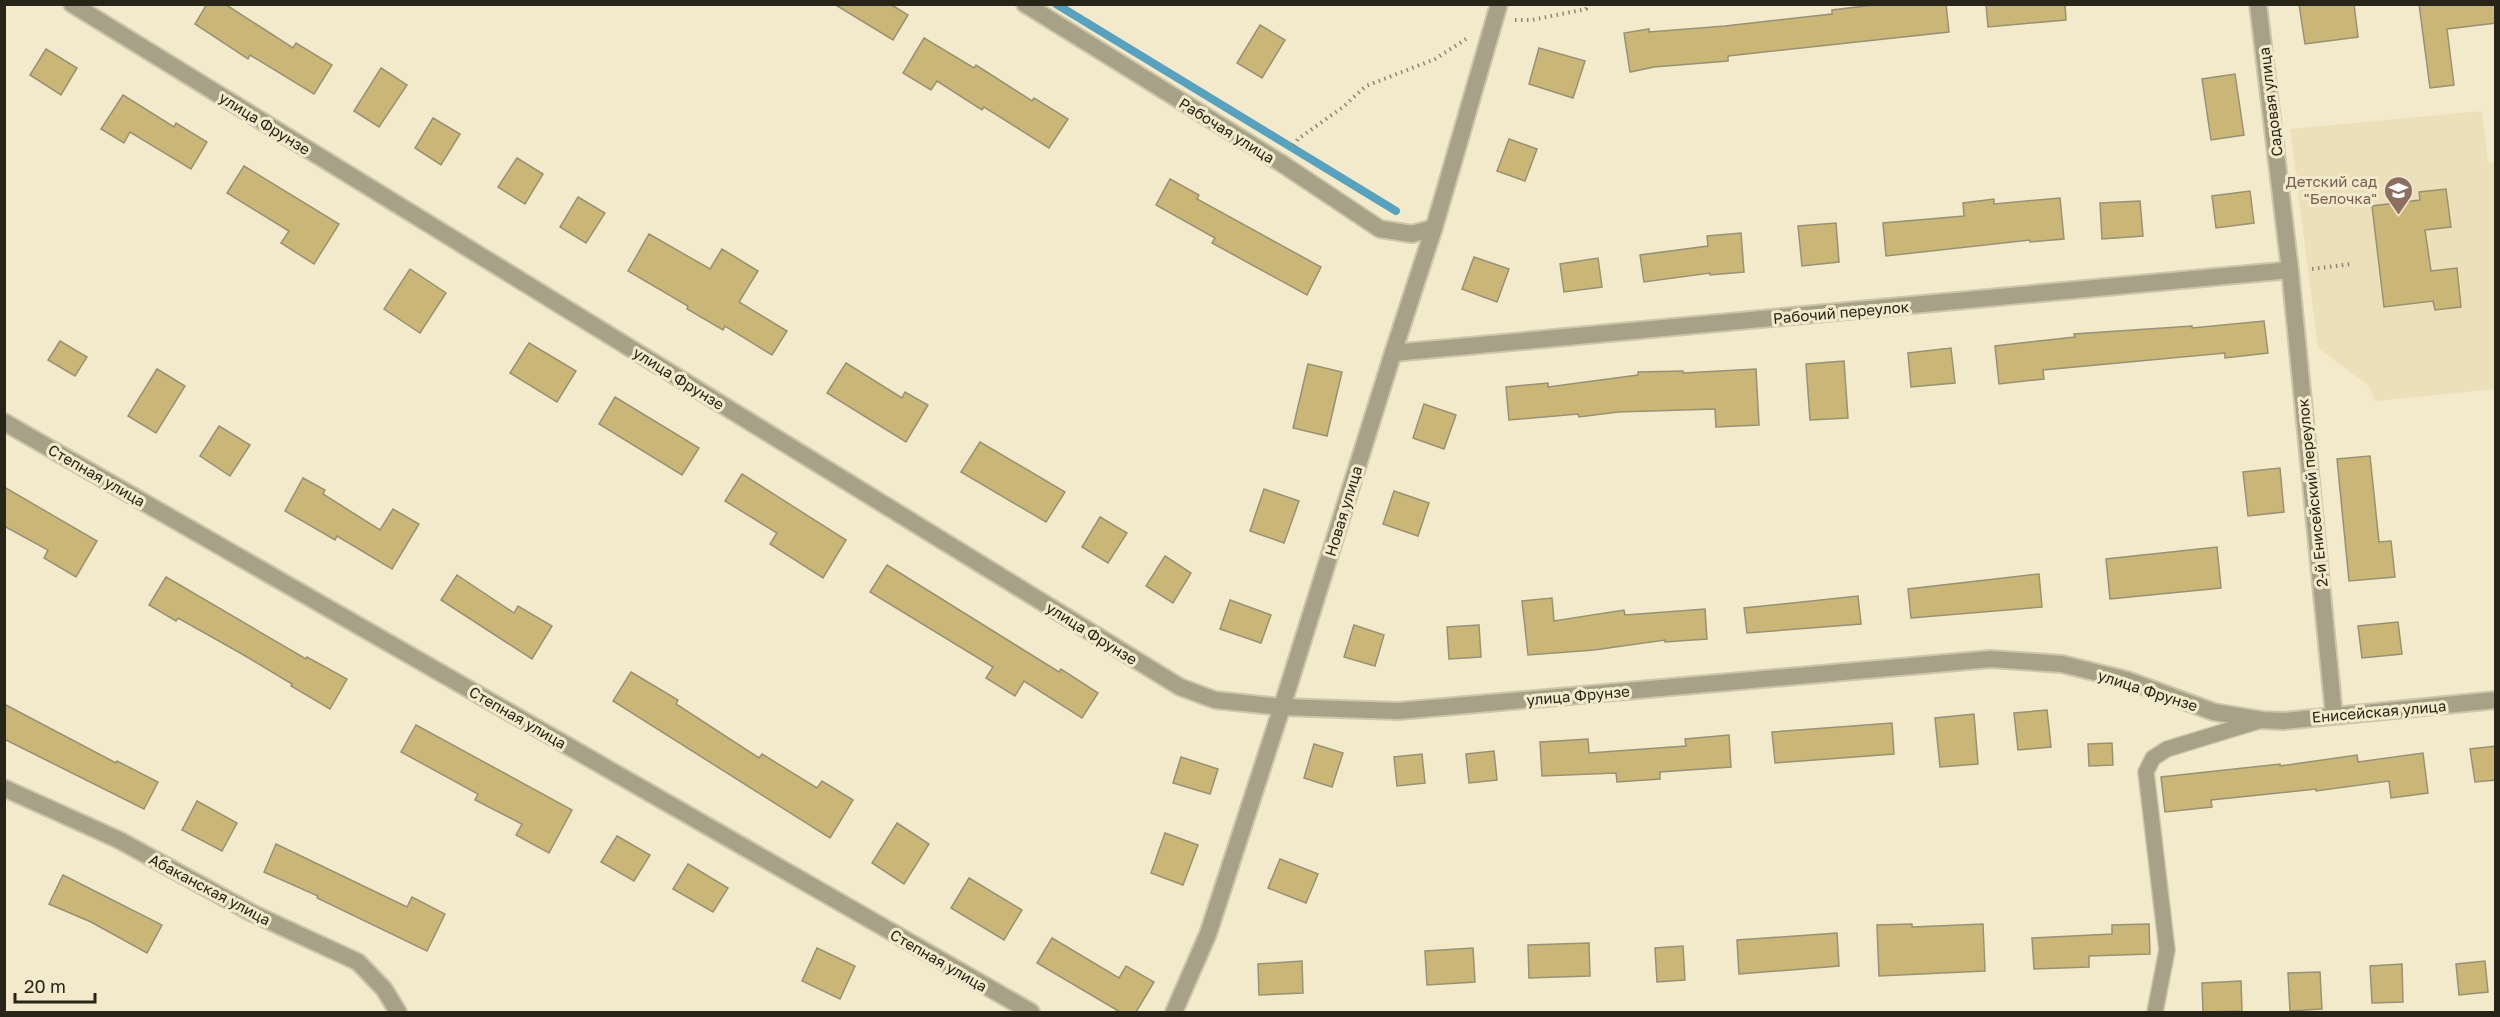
<svg xmlns="http://www.w3.org/2000/svg" width="2500" height="1017" font-family="'Golos Text',sans-serif">
	<style>
		.built { fill: #ebe0ba }
		.lines { fill: none; stroke-linecap: round; stroke-linejoin: round }
		.stream { stroke: #59a2bf; stroke-width: 8 }
		.building { fill: #cab677; stroke: #999174; stroke-width: 1.5 }
		.service-casing { stroke: #cec6ab; stroke-width: 18 }
		.minor-casing { stroke: #cec6ab; stroke-width: 20 }
		.path { stroke: #8d8772; stroke-width: 4; stroke-dasharray: 1.5 4.5; stroke-linecap: butt }
		.service { stroke: #a7a287; stroke-width: 15 }
		.minor { stroke: #a7a287; stroke-width: 16 }
		.labels { text-anchor: middle; dominant-baseline: central; stroke-width: 6; stroke-linejoin: round; paint-order: stroke }
		.street-label { font-size: 15px; fill: #272418; stroke: #f3eacb }
		.education-label { font-size: 15px; fill: #785e54; stroke: #f3eacb; text-anchor: end }
	</style>
	<rect width="100%" height="100%" fill="#f3eacb"/>
	<polygon class="built" points="2482,111 2488,163 2496,162 2495,389 2375,401 2370,387 2318,348 2290,129"/>
	<g class="lines">
		<polyline class="stream" points="1056,4 1396,211"/>
	</g>
	<g class="building">
		<polygon points="207,4 225,4 293,48 296,43 332,65 314,94 250,55 248,59 195,24"/>
		<polygon points="834,4 890,4 908,15 893,40"/>
		<polygon points="1882,4 1946,4 1949,32 1728,56 1728,61 1654,67 1630,72 1624,33 1649,29 1649,32 1725,26 1832,14 1832,10"/>
		<polygon points="1986,4 2065,4 2066,20 1988,27"/>
		<polygon points="2299,4 2354,4 2358,37 2305,44"/>
		<polygon points="2419,4 2496,4 2496,23 2447,29 2454,85 2430,88"/>
		<polygon points="1260,25 1285,40 1262,78 1237,63"/>
		<polygon points="924,38 974,68 976,65 1032,101 1034,98 1068,119 1049,148 984,107 982,110 937,81 931,90 903,73"/>
		<polygon points="1539,48 1585,61 1573,98 1529,84"/>
		<polygon points="46,49 77,68 61,95 30,75"/>
		<polygon points="381,68 407,85 379,127 354,111"/>
		<polygon points="2235,74 2244,135 2211,140 2202,79"/>
		<polygon points="123,95 174,127 176,123 207,142 191,169 130,132 124,143 101,129"/>
		<polygon points="433,118 460,134 441,165 415,148"/>
		<polygon points="1509,139 1537,149 1525,181 1497,171"/>
		<polygon points="517,158 543,174 525,204 498,187"/>
		<polygon points="244,166 339,224 314,264 281,243 289,231 227,193"/>
		<polygon points="1170,179 1199,195 1197,199 1321,267 1307,295 1212,243 1215,238 1156,205"/>
		<polygon points="2446,189 2451,227 2425,230 2431,271 2457,268 2461,307 2435,310 2433,301 2384,307 2372,206 2420,200 2419,192"/>
		<polygon points="2250,191 2254,223 2216,228 2212,196"/>
		<polygon points="578,197 605,213 586,243 560,227"/>
		<polygon points="2060,198 2064,239 2030,242 2030,240 1886,256 1883,223 1964,216 1963,203 1994,199 1994,204"/>
		<polygon points="2140,201 2143,236 2102,239 2100,203"/>
		<polygon points="1836,223 1839,262 1802,266 1798,226"/>
		<polygon points="1741,233 1744,272 1710,275 1710,273 1644,282 1640,255 1708,246 1707,236"/>
		<polygon points="649,234 710,269 722,249 758,271 739,302 787,331 772,355 725,326 723,330 687,309 688,306 628,271"/>
		<polygon points="1474,257 1509,269 1497,302 1462,289"/>
		<polygon points="1598,258 1602,287 1564,292 1560,264"/>
		<polygon points="410,269 446,293 420,333 384,309"/>
		<polygon points="2264,321 2268,353 2225,358 2225,353 2043,370 2044,379 1999,384 1995,346 2075,337 2074,334 2192,326 2192,328"/>
		<polygon points="60,341 87,357 75,376 48,360"/>
		<polygon points="529,343 576,371 557,402 510,373"/>
		<polygon points="1951,348 1955,383 1911,387 1908,353"/>
		<polygon points="1844,361 1848,418 1810,420 1806,364"/>
		<polygon points="846,363 902,398 905,392 928,405 906,442 827,393"/>
		<polygon points="1308,364 1342,372 1327,436 1293,428"/>
		<polygon points="157,369 185,386 156,433 128,416"/>
		<polygon points="1756,369 1759,425 1716,427 1715,409 1618,412 1579,417 1578,414 1509,420 1506,387 1548,383 1548,387 1638,375 1638,372 1683,371 1683,373"/>
		<polygon points="615,397 699,448 682,475 599,424"/>
		<polygon points="1424,404 1456,415 1444,449 1413,438"/>
		<polygon points="219,426 250,445 230,476 200,456"/>
		<polygon points="980,442 1065,492 1046,522 961,472"/>
		<polygon points="2370,456 2379,542 2391,541 2395,577 2349,581 2337,459"/>
		<polygon points="2280,468 2284,512 2248,516 2243,472"/>
		<polygon points="742,474 846,540 823,578 770,544 777,533 725,501"/>
		<polygon points="303,478 325,490 323,494 380,530 393,509 419,524 392,569 337,536 335,540 285,511"/>
		<polygon points="4,487 97,541 76,577 44,558 48,550 4,526"/>
		<polygon points="1264,489 1299,501 1284,543 1250,531"/>
		<polygon points="1394,491 1429,503 1418,536 1383,524"/>
		<polygon points="1100,517 1127,533 1108,563 1082,547"/>
		<polygon points="2217,547 2221,588 2110,599 2106,559"/>
		<polygon points="1165,556 1191,573 1173,603 1146,586"/>
		<polygon points="887,565 1059,672 1061,669 1098,693 1082,718 1024,681 1015,696 986,678 993,667 870,592"/>
		<polygon points="2039,574 2042,607 1911,618 1908,589"/>
		<polygon points="457,575 514,613 518,606 552,626 532,659 441,600"/>
		<polygon points="166,577 306,659 307,657 347,679 330,709 291,686 292,684 242,654 178,618 176,621 149,605"/>
		<polygon points="1858,596 1861,624 1747,633 1744,608"/>
		<polygon points="1552,598 1554,621 1624,610 1625,615 1705,609 1707,639 1665,642 1665,640 1594,650 1528,655 1522,601"/>
		<polygon points="1230,600 1271,615 1261,643 1220,629"/>
		<polygon points="2398,622 2402,654 2362,658 2358,626"/>
		<polygon points="1354,625 1384,635 1375,666 1344,657"/>
		<polygon points="1479,625 1481,657 1449,659 1447,627"/>
		<polygon points="631,672 678,700 676,704 759,758 762,754 817,788 822,781 853,800 830,838 613,701"/>
		<polygon points="4,704 116,763 117,761 158,782 144,809 4,739"/>
		<polygon points="2047,710 2051,747 2018,750 2014,713"/>
		<polygon points="1974,714 1978,764 1940,767 1935,718"/>
		<polygon points="1892,723 1894,754 1775,763 1772,732"/>
		<polygon points="416,725 572,810 549,853 516,835 522,824 475,800 478,794 401,752"/>
		<polygon points="1729,735 1731,767 1660,772 1660,779 1617,782 1616,773 1542,776 1540,742 1588,739 1589,753 1686,746 1685,739"/>
		<polygon points="2112,743 2113,765 2089,766 2088,744"/>
		<polygon points="1314,744 1343,753 1332,787 1304,778"/>
		<polygon points="2496,746 2496,780 2475,782 2470,749"/>
		<polygon points="1494,751 1497,780 1469,783 1466,754"/>
		<polygon points="2423,753 2428,793 2391,798 2389,781 2316,791 2316,789 2211,800 2212,807 2165,812 2161,777 2280,764 2280,766 2357,755 2358,762"/>
		<polygon points="1422,754 1425,783 1397,786 1394,757"/>
		<polygon points="1181,757 1218,769 1210,794 1173,783"/>
		<polygon points="197,801 237,823 222,851 182,830"/>
		<polygon points="897,823 929,844 904,884 872,863"/>
		<polygon points="1165,833 1198,845 1183,885 1151,873"/>
		<polygon points="617,836 650,855 634,881 601,862"/>
		<polygon points="276,844 407,907 412,897 445,914 427,951 317,898 318,896 264,872"/>
		<polygon points="1280,859 1318,874 1306,903 1268,888"/>
		<polygon points="688,864 728,888 713,912 673,889"/>
		<polygon points="63,875 162,925 147,953 91,922 49,904"/>
		<polygon points="969,878 1022,910 1004,940 951,908"/>
		<polygon points="1912,924 1912,927 1983,924 1985,971 1879,976 1877,925"/>
		<polygon points="2149,924 2150,954 2089,956 2089,967 2034,969 2032,938 2112,934 2112,925"/>
		<polygon points="1837,933 1839,966 1739,974 1737,940"/>
		<polygon points="1052,938 1119,978 1126,966 1154,982 1136,1012 1120,1012 1037,963"/>
		<polygon points="1589,943 1590,976 1529,978 1528,945"/>
		<polygon points="1683,946 1685,980 1657,982 1655,948"/>
		<polygon points="817,948 855,966 840,999 802,981"/>
		<polygon points="1473,948 1475,982 1427,985 1425,951"/>
		<polygon points="1302,961 1303,993 1259,995 1258,964"/>
		<polygon points="2485,961 2488,992 2459,995 2456,964"/>
		<polygon points="2402,964 2403,1002 2372,1003 2370,966"/>
		<polygon points="2320,972 2322,1009 2290,1011 2288,973"/>
		<polygon points="2241,981 2242,1011 2203,1012 2202,983"/>
	</g>
	<g class="lines">
		<defs>
			<polyline id="service" points="2155,1012 2167,950 2146,772 2153,758 2167,749 2262,720"/>
			<g id="minor">
				<polyline points="72,4 1180,687 1215,700 1282,707 1398,711 1991,659 2062,664 2127,680 2214,712 2262,720 2283,721 2496,700"/>
				<polyline points="1025,4 1281,163 1380,229 1412,234 1434,228"/>
				<polyline points="2258,4 2290,270 2334,715"/>
				<polyline points="1393,353 2290,270"/>
				<polyline points="4,422 1031,1012"/>
				<polyline points="4,788 119,840 252,913 358,962 384,989 398,1012"/>
				<polyline points="1174,1012 1208,934 1282,707 1393,353 1434,228 1499,4"/>
			</g>
		</defs>
		<use href="#service" class="service-casing"/>
		<use href="#minor" class="minor-casing"/>
		<g class="path">
			<polyline points="1515,20 1532,20 1586,9 1589,4"/>
			<polyline points="1294,146 1298,139 1343,107 1366,86 1435,59 1466,39"/>
			<polyline points="2312,269 2351,264"/>
		</g>
		<use href="#service" class="service"/>
		<use href="#minor" class="minor"/>
	</g>
	<defs>
		<symbol id="school-pin" viewBox="-11 -11 22 30"><path d="M0 17L-7.5 6A9.5 9.5 0 1 1 7.5 6Z" fill="#8d6e63" stroke="#f3eacb"/><path d="M0-5L7-2L0 1L-7-2ZM-4 1L0 2.5L4 1V4Q0 6-4 4Z" fill="#fff"/></symbol>
	</defs>
	<g fill-rule="evenodd">
		<use href="#school-pin" x="2382" y="174" width="33" height="45"/>
	</g>
	<g class="labels">
		<g class="street-label">
			<text transform="translate(2270 102) rotate(-97)">Садовая улица</text>
			<text transform="translate(265 123) rotate(32)">улица Фрунзе</text>
			<text transform="translate(1227 130) rotate(32)">Рабочая улица</text>
			<text transform="translate(1841 312) rotate(-5)">Рабочий переулок</text>
			<text transform="translate(679 378) rotate(32)">улица Фрунзе</text>
			<text transform="translate(97 475) rotate(30)">Степная улица</text>
			<text transform="translate(2312 493) rotate(-96)">2-й Енисейский переулок</text>
			<text transform="translate(1343 511) rotate(-73)">Новая улица</text>
			<text transform="translate(1092 633) rotate(32)">улица Фрунзе</text>
			<text transform="translate(2148 690) rotate(18)">улица Фрунзе</text>
			<text transform="translate(1578 695) rotate(-5)">улица Фрунзе</text>
			<text transform="translate(2379 711) rotate(-5)">Енисейская улица</text>
			<text transform="translate(518 717) rotate(30)">Степная улица</text>
			<text transform="translate(210 889) rotate(28)">Абаканская улица</text>
			<text transform="translate(939 960) rotate(30)">Степная улица</text>
		</g>
		<g class="education-label">
			<text x="2377" y="181">Детский сад<tspan x="2377" dy="17">"Белочка"</tspan></text>
		</g>
	</g>
	<rect width="2500" height="1017" fill="none" stroke="#272418" stroke-width="12"/>
	<path d="M15 993v9h80v-9" fill="none" stroke="#272418" stroke-width="3"/>
	<text x="24" y="993" font-size="18" fill="#272418" stroke="#f3eacb" stroke-width="4.5" paint-order="stroke">20 m</text>
</svg>
